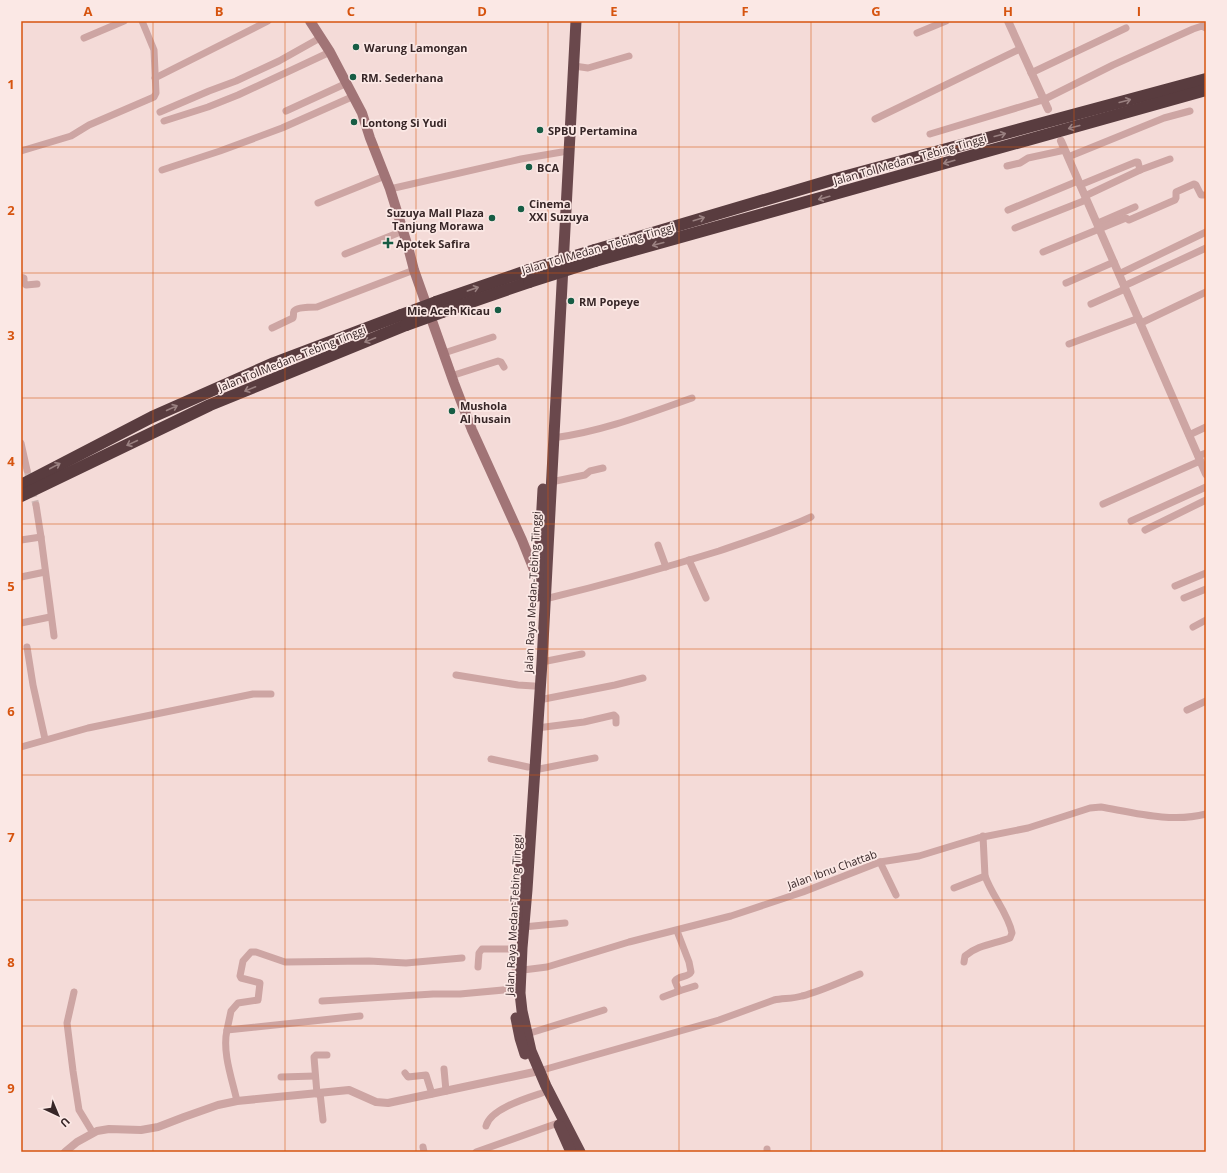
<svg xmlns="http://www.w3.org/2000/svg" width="1227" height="1173" font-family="'Open Sans',sans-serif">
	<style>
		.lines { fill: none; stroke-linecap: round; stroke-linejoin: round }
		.minor-tunnel { stroke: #ceb7b5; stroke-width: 7; stroke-dasharray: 7 3.5; stroke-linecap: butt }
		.minor { stroke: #cda5a3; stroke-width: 7 }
		.tertiary { stroke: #cda5a3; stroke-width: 8 }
		.secondary { stroke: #a17476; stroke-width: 10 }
		.trunk { stroke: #6a484c; stroke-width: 11 }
		.motorway { stroke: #593c3f; stroke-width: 12 }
		.motorway-bridge { stroke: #593c3f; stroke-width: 12 }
		.oneway { stroke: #9a8181 }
		.grid { fill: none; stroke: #d6540f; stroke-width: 1; stroke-opacity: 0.55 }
		.poi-dot { fill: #175d45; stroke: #fbe8e5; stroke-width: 1.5 }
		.labels { text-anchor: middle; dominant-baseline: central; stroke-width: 3.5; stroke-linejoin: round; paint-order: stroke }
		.poi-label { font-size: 11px; font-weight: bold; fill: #372627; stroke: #fbe8e5; text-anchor: start }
		.street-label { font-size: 11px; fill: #372627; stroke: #fbe8e5 }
		.neatline { fill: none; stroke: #d6540f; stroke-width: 1.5 }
		.grid-label { font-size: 13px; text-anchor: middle; font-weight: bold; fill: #d6540f }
	</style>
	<rect width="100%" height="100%" fill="#f4dbd8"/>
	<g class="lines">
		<polyline class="minor-tunnel" points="27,470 36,505"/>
		<g class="minor">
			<polyline points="917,33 946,21"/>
			<polyline points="84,38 124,21"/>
			<polyline points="574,66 588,68 629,56"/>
			<polyline points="1031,73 1126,28"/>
			<polyline points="155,78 268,21"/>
			<polyline points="286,111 347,83"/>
			<polyline points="160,112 209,91 236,81 279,61 320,38"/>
			<polyline points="875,119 1020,49"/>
			<polyline points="164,121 208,107 238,95 330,52"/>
			<polyline points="930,134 1043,100 1113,65 1193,29 1202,26 1206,28"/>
			<polyline points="21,151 71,136 89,125 154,97 156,93 154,50 142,21"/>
			<polyline points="1068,157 1164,118 1190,111"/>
			<polyline points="1007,166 1020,163 1028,158 1065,150"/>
			<polyline points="162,170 220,151 282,128 354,96"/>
			<polyline points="1080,185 1136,162 1138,162 1140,170"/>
			<polyline points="390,189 521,159 562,152"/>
			<polyline points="1085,196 1140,170 1170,159"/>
			<polyline points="318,203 385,176"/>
			<polyline points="1008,210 1078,181"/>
			<polyline points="1098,223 1135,207"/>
			<polyline points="1015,228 1086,200"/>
			<polyline points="1043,252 1126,218 1129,220 1175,200 1176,198 1176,192 1194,184 1196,185 1201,195 1206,195"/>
			<polyline points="345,254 403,231"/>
			<polyline points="1119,274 1206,232"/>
			<polyline points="21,277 24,278 24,283 26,285 37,284"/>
			<polyline points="1066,283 1114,262"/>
			<polyline points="1124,286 1206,248"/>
			<polyline points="1091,304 1125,289"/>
			<polyline points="1141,323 1206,292"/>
			<path d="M272,328L293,318C294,315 293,313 294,311C297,307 312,307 317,307L414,270"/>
			<polyline points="1069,344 1139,318"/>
			<polyline points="444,353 493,337"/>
			<polyline points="451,376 498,361 501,362 504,367"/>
			<polyline points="1189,435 1206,427"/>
			<path d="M553,438C601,432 647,414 692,398"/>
			<polyline points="21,443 27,470"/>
			<polyline points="1198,456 1206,453"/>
			<polyline points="551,482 585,475 590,471 603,468"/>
			<polyline points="1103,504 1200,461"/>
			<polyline points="36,505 41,537 54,636"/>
			<polyline points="1131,521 1206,487"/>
			<polyline points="1145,530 1206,500"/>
			<polyline points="21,540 41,537"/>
			<polyline points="658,545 666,567"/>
			<polyline points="689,560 706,598"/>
			<polyline points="21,577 45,572"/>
			<polyline points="1175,586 1206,573"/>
			<polyline points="1184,598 1206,589"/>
			<path d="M545,599C603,585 661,569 719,551C750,540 781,531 811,517"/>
			<polyline points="21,623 50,617"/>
			<polyline points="1193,627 1206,620"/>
			<polyline points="27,647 33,685 45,739"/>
			<polyline points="542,662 582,654"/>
			<polyline points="456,675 518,685 534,686"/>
			<polyline points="539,700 615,685 643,678"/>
			<polyline points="1187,710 1206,701"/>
			<polyline points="537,728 584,722 614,715 616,717 616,723"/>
			<polyline points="21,747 88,728 253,694 271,694"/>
			<polyline points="491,759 528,767"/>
			<polyline points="534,770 595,758"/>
			<polyline points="880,862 896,895"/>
			<polyline points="954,888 985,876 983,836"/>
			<polyline points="523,927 565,923"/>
			<path d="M964,962L965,956C978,945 994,944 1010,938L1012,933C1008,913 992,896 985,876"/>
			<polyline points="478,967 479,953 482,949 515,949"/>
			<path d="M515,971L547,967L629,942L731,916L803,892L880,862L919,856L978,838L1028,828L1090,808L1101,807C1135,813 1172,823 1206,814"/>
			<polyline points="679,991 695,986"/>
			<polyline points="74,992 67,1023 73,1071 79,1110 93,1133"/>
			<path d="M663,997L679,991L675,981C679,975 688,978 691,972L689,962L677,931"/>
			<polyline points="322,1001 433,994 460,994 514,989"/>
			<polyline points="227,1030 231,1011 238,1003 258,1000 260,983 241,978 240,976 243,961 251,952 256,952 285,962 369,961 406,963 462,958"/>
			<polyline points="527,1034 604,1010"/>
			<polyline points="444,1069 446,1091"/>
			<path d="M539,1071L719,1020L774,1000C783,998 792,999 802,996C821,991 840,982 860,974"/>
			<polyline points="405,1073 408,1077 426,1075 432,1094"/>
			<polyline points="281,1077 315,1076"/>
			<polyline points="320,1093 323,1120"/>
			<polyline points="317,1094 314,1057 316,1055 327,1055"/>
			<path d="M237,1101C232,1079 222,1052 227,1030L360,1016"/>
			<path d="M486,1126C490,1109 527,1098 542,1093"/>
			<polyline points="423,1147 424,1152"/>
			<polyline points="767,1149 767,1152"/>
			<polyline points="476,1152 558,1123"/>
		</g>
		<g class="tertiary">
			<polyline points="1008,21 1048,109"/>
			<polyline points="1061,141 1206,474"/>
			<polyline points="65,1152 77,1142 97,1131 109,1129 141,1130 158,1127 184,1117 218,1105 237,1101 349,1090 376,1102 388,1103 539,1071"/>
		</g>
		<polyline class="secondary" points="310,21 330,52 362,113 370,138 390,189 408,247 414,270 454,383 472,430 522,540 538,580"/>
		<g class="trunk">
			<polyline points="576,21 542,662 527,890 522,948 520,993 522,1011 531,1051 546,1086 580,1152"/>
			<polyline points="538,596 538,580 543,489"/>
			<polyline points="516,933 517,904 522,855"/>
			<polyline points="516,1018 520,1038 525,1054"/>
			<polyline points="559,1125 571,1152"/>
		</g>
		<g class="motorway">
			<polyline points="595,250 832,180 1206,79"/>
			<polyline points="595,261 1206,90"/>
			<polyline points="436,302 529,270"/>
			<polyline points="442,312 529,282"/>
			<polyline points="21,485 152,417 274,363 401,315"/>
			<polyline points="21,496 210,405 406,325"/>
		</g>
		<g class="motorway-bridge">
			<polyline points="529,270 595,250"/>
			<polyline points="529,282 595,261"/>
			<polyline points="401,315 436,302"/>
			<polyline points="406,325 442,312"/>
		</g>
	</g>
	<defs><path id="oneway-shaft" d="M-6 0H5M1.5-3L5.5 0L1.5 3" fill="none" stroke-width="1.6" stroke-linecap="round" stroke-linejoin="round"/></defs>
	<g class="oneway">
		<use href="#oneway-shaft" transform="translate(1125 101) rotate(-15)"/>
		<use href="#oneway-shaft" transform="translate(1074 127) rotate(165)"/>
		<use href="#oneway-shaft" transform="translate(1000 135) rotate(-15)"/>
		<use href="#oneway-shaft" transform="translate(949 162) rotate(164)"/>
		<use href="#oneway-shaft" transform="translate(824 198) rotate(164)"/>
		<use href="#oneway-shaft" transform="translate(699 219) rotate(-17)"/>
		<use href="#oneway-shaft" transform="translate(658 244) rotate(165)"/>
		<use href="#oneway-shaft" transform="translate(473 289) rotate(-19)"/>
		<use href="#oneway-shaft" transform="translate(370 340) rotate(158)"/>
		<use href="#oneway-shaft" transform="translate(250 389) rotate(158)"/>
		<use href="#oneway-shaft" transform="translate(172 408) rotate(-24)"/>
		<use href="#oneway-shaft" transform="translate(132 443) rotate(155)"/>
		<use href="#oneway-shaft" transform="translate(55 466) rotate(-28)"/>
	</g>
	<path class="grid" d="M153,21V1152M285,21V1152M416,21V1152M548,21V1152M679,21V1152M811,21V1152M942,21V1152M1074,21V1152M21,147H1206M21,273H1206M21,398H1206M21,524H1206M21,649H1206M21,775H1206M21,900H1206M21,1026H1206"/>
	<g class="poi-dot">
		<circle cx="356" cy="47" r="4"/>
		<circle cx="353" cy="77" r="4"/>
		<circle cx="354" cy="122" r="4"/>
		<circle cx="540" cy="130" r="4"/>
		<circle cx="529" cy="167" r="4"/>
		<circle cx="521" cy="209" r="4"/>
		<circle cx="492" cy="218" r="4"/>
		<path d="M386 237h4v4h4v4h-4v4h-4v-4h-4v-4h4z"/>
		<circle cx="571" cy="301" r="4"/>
		<circle cx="498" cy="310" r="4"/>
		<circle cx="452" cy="411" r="4"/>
	</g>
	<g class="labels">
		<g class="poi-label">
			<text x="364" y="47">Warung Lamongan</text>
			<text x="361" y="77">RM. Sederhana</text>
			<text x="362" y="122">Lontong Si Yudi</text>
			<text x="548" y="130">SPBU Pertamina</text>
			<text x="537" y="167">BCA</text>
			<text x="529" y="203">Cinema<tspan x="529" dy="13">XXI Suzuya</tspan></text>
			<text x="484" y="212" text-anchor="end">Suzuya Mall Plaza<tspan x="484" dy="13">Tanjung Morawa</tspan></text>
			<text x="396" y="243">Apotek Safira</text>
			<text x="579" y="301">RM Popeye</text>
			<text x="490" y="310" text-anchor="end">Mie Aceh Kicau</text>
			<text x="460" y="405">Mushola<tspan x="460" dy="13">Al husain</tspan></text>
		</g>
		<g class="street-label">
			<text transform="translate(910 159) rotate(-16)">Jalan Tol Medan - Tebing Tinggi</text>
			<text transform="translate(598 248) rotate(-16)">Jalan Tol Medan - Tebing Tinggi</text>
			<text transform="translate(292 358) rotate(-22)">Jalan Tol Medan - Tebing Tinggi</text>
			<text transform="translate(532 592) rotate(-87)">Jalan Raya Medan-Tebing Tinggi</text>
			<text transform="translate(832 869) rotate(-20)">Jalan Ibnu Chattab</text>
			<text transform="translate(513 915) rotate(-87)">Jalan Raya Medan-Tebing Tinggi</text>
		</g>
	</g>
	<rect width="1227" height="1173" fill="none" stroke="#fbe8e5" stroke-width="44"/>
	<g transform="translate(58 1115) rotate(136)" stroke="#fbe8e5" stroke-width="3" paint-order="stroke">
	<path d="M0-3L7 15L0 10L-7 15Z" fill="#372627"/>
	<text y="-6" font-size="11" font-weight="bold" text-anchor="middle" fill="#372627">U</text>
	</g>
	<rect x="22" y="22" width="1183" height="1129" class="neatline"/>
	<g class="grid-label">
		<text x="88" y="16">A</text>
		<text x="219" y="16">B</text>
		<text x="351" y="16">C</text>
		<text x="482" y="16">D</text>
		<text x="614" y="16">E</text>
		<text x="745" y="16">F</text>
		<text x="876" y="16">G</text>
		<text x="1008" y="16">H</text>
		<text x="1139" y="16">I</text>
		<text x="11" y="89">1</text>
		<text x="11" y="215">2</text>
		<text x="11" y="340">3</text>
		<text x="11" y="466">4</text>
		<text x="11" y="591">5</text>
		<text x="11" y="716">6</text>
		<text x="11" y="842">7</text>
		<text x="11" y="967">8</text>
		<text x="11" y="1093">9</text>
	</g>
</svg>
